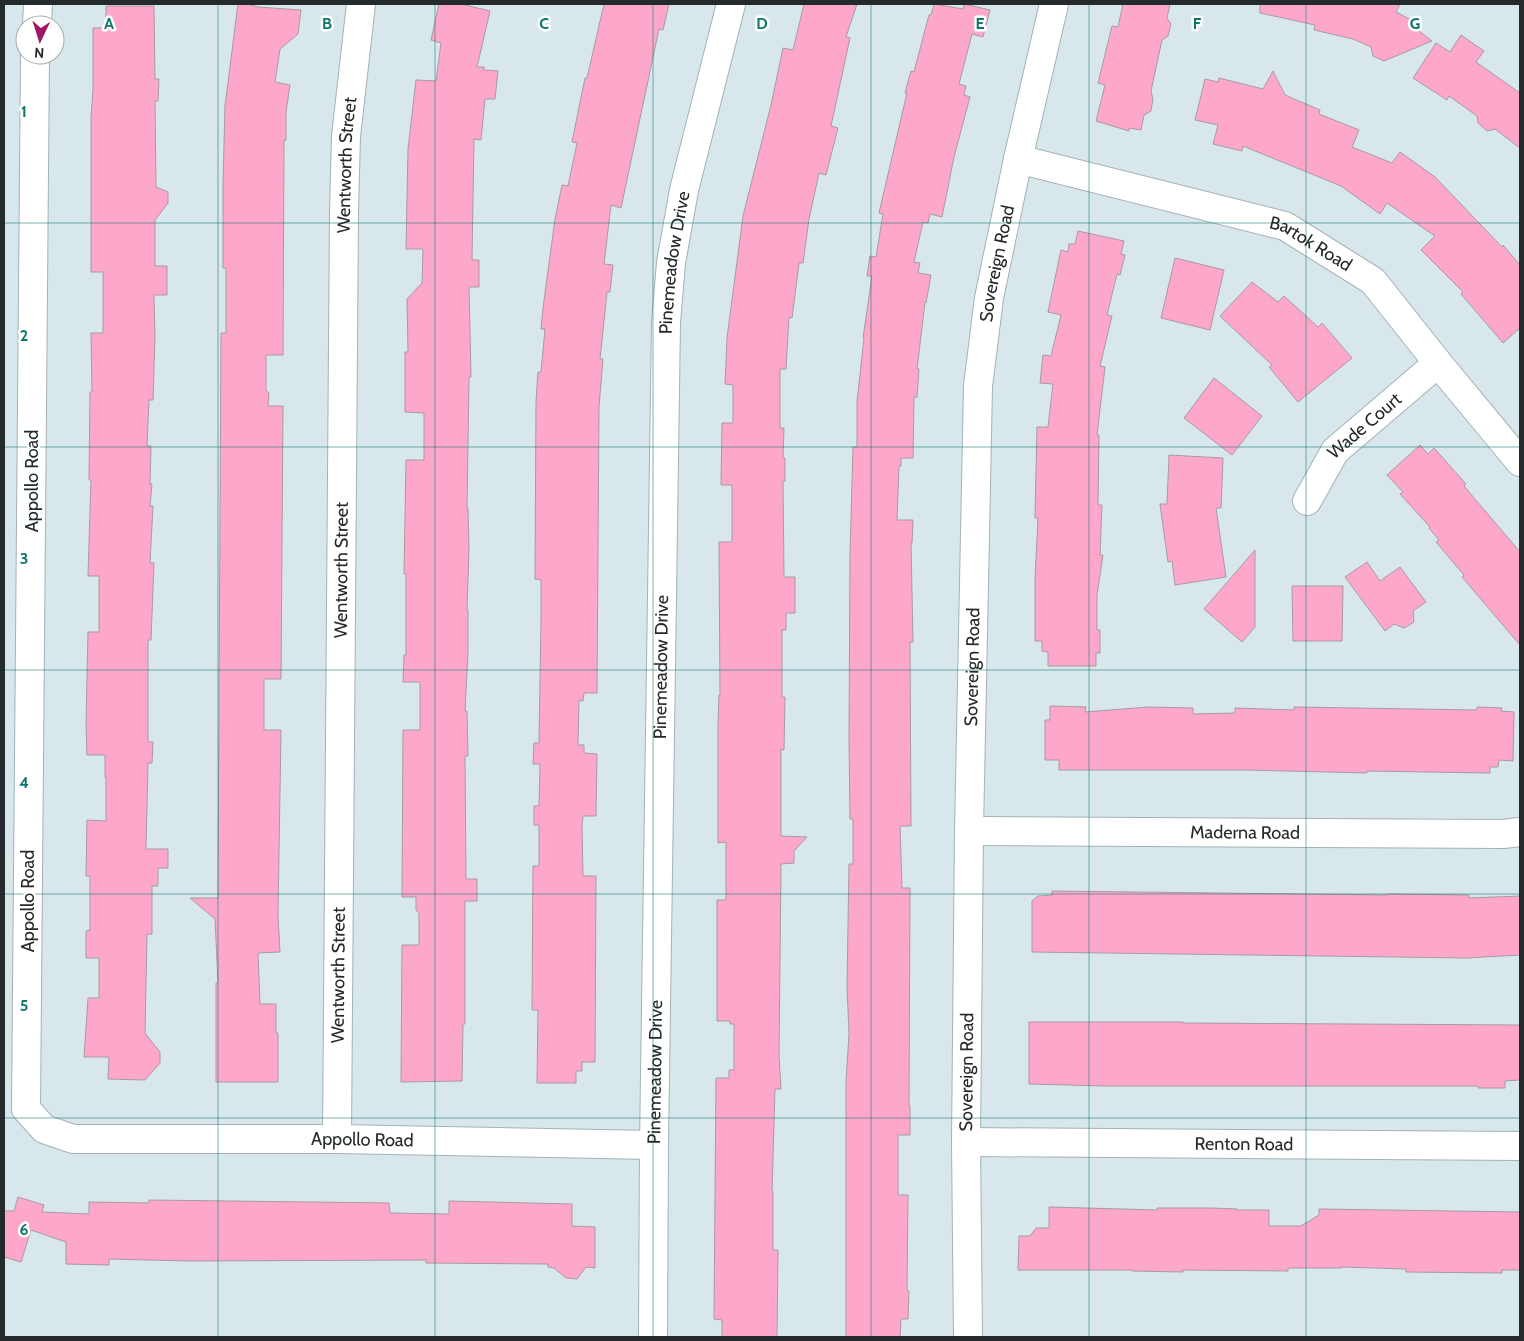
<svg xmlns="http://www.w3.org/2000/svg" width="1524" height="1341" font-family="Cabin,sans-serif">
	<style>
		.building { fill: #fda8cb; stroke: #a89aa0 }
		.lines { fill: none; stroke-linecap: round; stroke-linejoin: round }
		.minor-casing { stroke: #a4b2b7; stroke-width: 30 }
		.minor { stroke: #fff; stroke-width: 28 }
		.grid { fill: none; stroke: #0f766e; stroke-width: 1; stroke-opacity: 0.55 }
		.labels { text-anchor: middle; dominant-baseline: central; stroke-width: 5; stroke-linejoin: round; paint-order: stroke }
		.street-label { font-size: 18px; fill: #24292b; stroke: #fff }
		.grid-label { font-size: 16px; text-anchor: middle; font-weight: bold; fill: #0f766e; stroke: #fff; stroke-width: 5; stroke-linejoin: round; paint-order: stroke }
	</style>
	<rect width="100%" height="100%" fill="#d8e7ec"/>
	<g class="building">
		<polygon points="238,4 247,4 258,7 301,10 298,34 280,49 275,82 290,85 286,112 286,140 284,140 283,355 266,355 266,390 269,393 268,406 283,406 281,679 264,679 264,730 281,730 278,915 280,952 258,953 260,1004 276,1004 276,1033 278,1033 278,1082 216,1082 216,983 218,983 215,919 190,898 218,898 221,333 226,333 226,268 223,268 223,184 225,106"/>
		<polygon points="439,4 461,4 490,11 477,67 484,67 484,70 498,71 495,99 485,99 481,140 474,139 472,260 479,260 479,287 469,287 471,377 469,377 467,508 468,508 469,549 467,610 468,610 468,652 465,711 467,711 468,756 465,756 466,879 477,879 477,901 465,901 465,1024 463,1024 462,1081 401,1082 402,945 419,945 419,913 416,910 416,897 402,897 403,730 420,730 420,682 403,682 404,655 406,655 406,574 404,574 406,460 424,460 424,413 405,412 405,352 408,352 407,299 422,283 423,249 406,249 408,149 416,80 436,81 441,43 431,40"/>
		<polygon points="604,4 669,4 663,30 659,29 621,208 611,205 604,264 613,265 610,292 607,292 600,359 603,359 599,407 597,693 584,693 583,701 579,700 578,745 584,745 584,753 597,754 596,816 583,816 582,825 583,876 596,876 595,1062 582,1062 582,1071 576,1071 576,1083 537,1083 538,1010 532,1010 533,866 539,866 539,825 534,825 534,806 539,806 540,764 533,764 534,743 539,743 541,621 541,580 535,579 536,401 538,372 541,372 545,329 541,329 543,308 555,219 562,185 568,186 572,167 577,143 572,142 585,78 587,78"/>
		<polygon points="804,4 857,4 846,37 850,38 831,126 838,128 826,175 819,173 809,219 803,263 799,263 792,318 789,317 786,369 780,369 780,428 784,428 783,458 785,458 785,481 783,481 784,577 795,577 795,613 786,613 786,630 782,630 782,697 785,697 784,750 781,749 781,836 807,837 794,851 794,863 781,864 779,1056 781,1089 775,1089 772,1191 773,1191 773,1250 778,1250 777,1337 722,1337 722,1320 714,1319 716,1078 729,1078 729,1070 734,1070 734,1024 730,1024 730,1021 717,1021 717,900 726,900 726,842 718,843 718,724 719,695 720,695 719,542 732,542 732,485 721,485 722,423 733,423 733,385 725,384 727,338 743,216 771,105 783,48 793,50"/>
		<polygon points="934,4 963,9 964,4 990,10 983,37 972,34 959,84 966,86 964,95 970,97 954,157 942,217 930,214 928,223 923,222 914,262 920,263 918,273 931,275 926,303 925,302 917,369 919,369 917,397 914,397 913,458 901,458 901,466 899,466 897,520 913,520 912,543 911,543 913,642 910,642 911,826 900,826 902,888 910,888 909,1106 910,1106 910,1135 898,1135 898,1195 908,1195 907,1290 909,1291 908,1319 901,1319 900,1337 846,1337 846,1082 849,1034 847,986 849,864 853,864 853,819 850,819 849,740 850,555 853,447 857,447 857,402 864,338 863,338 872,276 867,276 870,256 876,257 883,214 879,213 907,93 905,93 911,71 914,72 929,15 931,15"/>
		<polygon points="1123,4 1170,4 1167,18 1171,24 1168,36 1162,40 1151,91 1153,99 1151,111 1144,115 1141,130 1129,128 1129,131 1096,121 1105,85 1098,83 1112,26 1118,27"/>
		<polygon points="1260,4 1400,4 1396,12 1421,25 1419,31 1432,41 1384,61 1373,56 1371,47 1353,39 1314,30 1315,25 1260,13"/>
		<polygon points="106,6 154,6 155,79 159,79 158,101 155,101 156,187 168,192 168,203 155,220 155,266 167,266 167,295 154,295 155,336 153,400 149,400 147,446 151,446 150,484 152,484 150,506 153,506 150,563 154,563 151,640 148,640 148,742 153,742 152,763 148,763 146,849 168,849 168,868 158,868 158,886 152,886 152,934 147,934 145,1033 160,1052 160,1063 145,1080 108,1079 109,1057 84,1057 88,998 99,998 99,958 86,958 86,931 90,930 90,876 86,876 87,820 106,821 106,777 105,777 105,755 87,755 86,726 88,632 99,632 99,576 88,576 91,480 89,480 90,392 92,392 91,333 103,333 103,272 91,272 91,119 93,89 93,28 106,28"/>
		<polygon points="1461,35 1484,51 1476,62 1520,93 1520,148 1495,129 1487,131 1478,123 1477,116 1449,96 1447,100 1413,78 1436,43 1450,52"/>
		<polygon points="1273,71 1285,95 1320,110 1319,114 1359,130 1352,147 1392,163 1400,152 1435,177 1502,247 1503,245 1520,265 1520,328 1503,343 1461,294 1463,292 1421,250 1435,236 1387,203 1380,214 1341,186 1243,146 1242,151 1213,144 1218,125 1195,120 1205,79 1218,82 1219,78 1263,89"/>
		<polygon points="1078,231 1124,241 1121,254 1125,255 1120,275 1117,274 1107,315 1112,316 1100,366 1105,367 1097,435 1099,435 1098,505 1102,505 1100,555 1103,555 1097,595 1097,630 1100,630 1100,653 1096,653 1096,666 1048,666 1048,652 1042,651 1042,641 1035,641 1035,579 1038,518 1035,518 1037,427 1048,427 1053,384 1040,383 1043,355 1051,356 1061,315 1048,312 1061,250 1068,252 1069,244 1075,244"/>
		<polygon points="1175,258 1224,270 1210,330 1161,318"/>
		<polygon points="1252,282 1278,302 1284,296 1318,327 1322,323 1352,358 1298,402 1269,367 1272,365 1220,316"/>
		<polygon points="1214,378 1262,416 1232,455 1184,418"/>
		<polygon points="1420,445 1428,454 1434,448 1466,484 1464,486 1520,552 1520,645 1462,577 1464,575 1436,542 1439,540 1429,528 1430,527 1400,494 1403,492 1387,475"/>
		<polygon points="1169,455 1223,458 1221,508 1216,508 1226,577 1175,585 1172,561 1168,562 1160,504 1167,504"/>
		<polygon points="1255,550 1255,627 1242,642 1204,609"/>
		<polygon points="1367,562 1380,581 1400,567 1426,602 1413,611 1414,622 1404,628 1394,624 1385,631 1345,577"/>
		<polygon points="1292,586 1343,586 1342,641 1293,641"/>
		<polygon points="1050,706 1086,707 1085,712 1149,707 1193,708 1193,714 1235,713 1235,708 1294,710 1294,707 1477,710 1477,707 1502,708 1501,711 1514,712 1513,761 1499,760 1498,767 1490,767 1490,773 1367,771 1367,773 1247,770 1059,770 1059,760 1045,760 1045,720 1050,720"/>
		<polygon points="1052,891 1387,895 1387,894 1469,895 1469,898 1520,896 1520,955 1467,958 1032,952 1032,901 1038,896 1052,895"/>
		<polygon points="1029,1022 1183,1022 1183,1023 1520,1025 1520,1080 1505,1081 1505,1088 1478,1088 1478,1086 1105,1086 1029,1084"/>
		<polygon points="18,1197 44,1205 42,1212 89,1214 89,1202 149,1203 149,1200 389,1203 390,1213 449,1214 449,1201 572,1204 572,1226 595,1227 595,1268 586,1267 577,1279 566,1278 554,1268 548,1267 548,1264 426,1263 426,1260 189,1261 109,1259 109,1265 66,1264 66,1242 31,1230 21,1262 4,1257 4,1211 14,1211"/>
		<polygon points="1049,1207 1157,1210 1157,1208 1211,1208 1237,1209 1237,1210 1269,1210 1269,1226 1301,1226 1319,1215 1319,1209 1520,1212 1520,1270 1502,1270 1502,1273 1406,1272 1406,1269 1342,1267 1342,1268 1288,1268 1288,1271 1183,1270 1183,1272 1132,1271 1132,1270 1018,1270 1019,1236 1030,1236 1036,1228 1049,1228"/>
	</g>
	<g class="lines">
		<defs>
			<g id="minor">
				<polyline points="37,25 38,4"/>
				<path id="s1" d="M35,55L26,1109L44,1129L73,1139H337L654,1145"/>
				<path id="s2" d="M1018,159L1285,226L1373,281L1438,363L1520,462"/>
				<path id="s3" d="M1307,501L1335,451L1438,363"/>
				<path id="s4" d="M969,831L1503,834L1520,832"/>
				<path id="s5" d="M337,1139L344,212L346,136L361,4"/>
				<path id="s6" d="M966,1142L1520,1146"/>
				<path id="s7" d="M653,1337L654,1145L666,322L671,263L684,190L731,4"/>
				<path id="s8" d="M968,1337L966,1142L969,831L978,386L989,298L1018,159L1054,4"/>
			</g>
		</defs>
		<use href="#minor" class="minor-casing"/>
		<use href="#minor" class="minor"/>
	</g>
	<path class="grid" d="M218,4V1337M435,4V1337M653,4V1337M871,4V1337M1089,4V1337M1306,4V1337M4,223H1520M4,447H1520M4,670H1520M4,894H1520M4,1118H1520"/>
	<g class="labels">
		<g class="street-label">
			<text stroke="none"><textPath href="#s5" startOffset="974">Wentworth Street</textPath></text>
			<text stroke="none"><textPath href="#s2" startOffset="306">Bartok Road</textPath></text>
			<text stroke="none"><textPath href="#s7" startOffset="1075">Pinemeadow Drive</textPath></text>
			<text stroke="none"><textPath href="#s8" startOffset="1075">Sovereign Road</textPath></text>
			<text stroke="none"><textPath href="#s3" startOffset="96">Wade Court</textPath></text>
			<text transform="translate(32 481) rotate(-90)">Appollo Road</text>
			<text stroke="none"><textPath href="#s5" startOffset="569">Wentworth Street</textPath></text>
			<text stroke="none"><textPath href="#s7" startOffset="670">Pinemeadow Drive</textPath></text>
			<text stroke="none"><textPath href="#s8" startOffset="670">Sovereign Road</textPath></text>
			<text stroke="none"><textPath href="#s4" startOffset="276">Maderna Road</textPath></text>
			<text transform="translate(28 901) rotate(-90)">Appollo Road</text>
			<text stroke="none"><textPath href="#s5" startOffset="164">Wentworth Street</textPath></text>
			<text stroke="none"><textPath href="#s7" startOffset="265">Pinemeadow Drive</textPath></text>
			<text stroke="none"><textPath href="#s8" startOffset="265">Sovereign Road</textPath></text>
			<text stroke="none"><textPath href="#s1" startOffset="1401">Appollo Road</textPath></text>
			<text stroke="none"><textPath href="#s6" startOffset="278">Renton Road</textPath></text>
		</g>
	</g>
	<g class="grid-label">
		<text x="109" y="29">A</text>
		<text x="327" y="29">B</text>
		<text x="544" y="29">C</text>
		<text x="762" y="29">D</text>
		<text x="980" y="29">E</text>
		<text x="1197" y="29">F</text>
		<text x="1415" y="29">G</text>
		<text x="24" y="117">1</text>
		<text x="24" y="341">2</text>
		<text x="24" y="564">3</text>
		<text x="24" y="788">4</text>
		<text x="24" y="1011">5</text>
		<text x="24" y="1235">6</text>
	</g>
	<rect width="1524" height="1341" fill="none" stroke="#24292b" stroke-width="10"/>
	<g transform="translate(40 40) rotate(184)"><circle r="24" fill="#ffffff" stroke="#a7a9aa"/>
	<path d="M0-4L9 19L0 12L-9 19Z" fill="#a01763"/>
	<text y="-8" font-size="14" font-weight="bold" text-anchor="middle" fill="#24292b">N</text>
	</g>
</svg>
